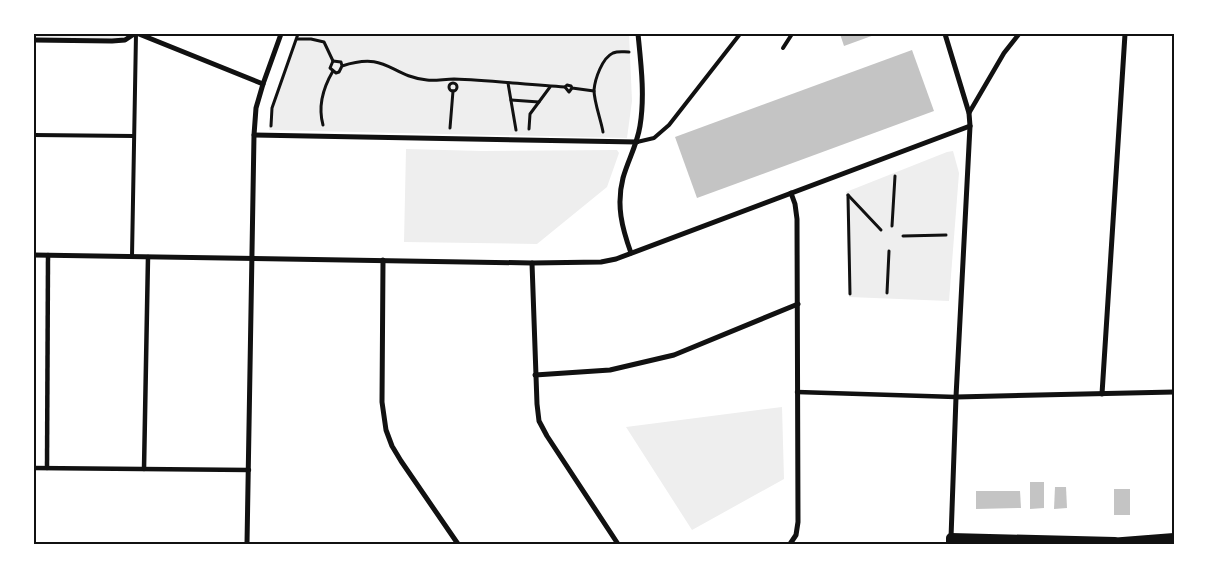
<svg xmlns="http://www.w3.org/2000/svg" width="1208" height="578" font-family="'DM Sans',sans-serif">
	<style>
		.green { fill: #eee }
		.building { fill: #c4c4c4 }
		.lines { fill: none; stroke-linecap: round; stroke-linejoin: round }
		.path { stroke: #111; stroke-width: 3 }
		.service { stroke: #111; stroke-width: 4 }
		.pedestrian { stroke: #111; stroke-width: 4.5 }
		.minor { stroke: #111; stroke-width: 5 }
		.secondary { stroke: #111; stroke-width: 10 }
		.neatline { fill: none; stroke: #111; stroke-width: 2 }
	</style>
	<rect width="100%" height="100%" fill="#fff"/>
	<g class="green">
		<polygon points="34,34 125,34 125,39 34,38"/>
		<polygon points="296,34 629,34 632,101 627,138 269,130 271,106"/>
		<polygon points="406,149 482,151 617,150 619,153 607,187 537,244 404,242"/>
		<polygon points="953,151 959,173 949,301 849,297 846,192 947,152"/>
		<polygon points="782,407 784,479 692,530 626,427"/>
	</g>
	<g class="building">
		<polygon points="840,34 877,34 844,46"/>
		<polygon points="912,50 934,111 697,198 675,137"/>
		<polygon points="1030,482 1044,482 1044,508 1030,509"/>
		<polygon points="1055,487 1066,487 1067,508 1054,509"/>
		<rect x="1114" y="489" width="16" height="26"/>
		<polygon points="976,491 1020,491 1021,508 976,509"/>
		<polygon points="853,542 874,543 874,544 853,544"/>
	</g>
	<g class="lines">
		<g class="path">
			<polyline points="297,39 311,39 324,42 333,61"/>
			<path d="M342,66L341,62L333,61L330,68L336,73L339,72L342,66C388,51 389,76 427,80C435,81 445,79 454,79C491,80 528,85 565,87"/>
			<polyline points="508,83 516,130"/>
			<circle cx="453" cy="87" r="4"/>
			<polyline points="572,88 569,92 565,87 567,85 571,86 572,88 594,91"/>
			<polyline points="511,100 539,102"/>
			<path d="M323,125C318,107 323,88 333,71"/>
			<polyline points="271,126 272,108 298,34"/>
			<polyline points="450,128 453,91"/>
			<polyline points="529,129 530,114 550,87"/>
			<path d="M603,132C601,120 594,102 594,90C595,79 602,58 613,53C618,51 623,52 629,52"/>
			<polyline points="848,195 850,294"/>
			<polyline points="848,195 881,230"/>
			<polyline points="892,226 895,176"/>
			<polyline points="903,236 946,235"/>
			<polyline points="887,293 889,251"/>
		</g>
		<g class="service">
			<polyline points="783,48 792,34"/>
			<polyline points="34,135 134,136"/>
			<polyline points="637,142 654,138 669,125 740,34"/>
			<polyline points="132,256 136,34"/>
		</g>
		<g class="pedestrian">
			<polyline points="969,113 1004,53 1019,34"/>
			<polyline points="797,392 956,397"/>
			<polyline points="34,468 249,470"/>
			<polyline points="47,468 48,255"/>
			<polyline points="144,469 148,257"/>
		</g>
		<g class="minor">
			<polyline points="139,34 263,84"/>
			<polyline points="945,34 969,113 970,126 956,397 951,538"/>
			<polyline points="34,40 112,41 125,40 134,34"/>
			<polyline points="254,135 637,142"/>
			<path d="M631,253C622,228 616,205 623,178C628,160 637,145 640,126C645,96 641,64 638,34"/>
			<polyline points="34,255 532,263 601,262 616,259 970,126"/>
			<polyline points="383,260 382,402 386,430 392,446 401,461 458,544"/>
			<polyline points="532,263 537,404 539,421 547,436 618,544"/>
			<polyline points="535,375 610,370 674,355 798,304"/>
			<polyline points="1102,394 1125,34"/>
			<polyline points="956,397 1174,392"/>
			<polyline points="247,544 254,135 256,108 263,84 281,34"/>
			<polyline points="790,544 796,535 798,522 797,219 795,204 791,193"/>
		</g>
		<g class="secondary">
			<polyline points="1110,543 1174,538"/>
			<polyline points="951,544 951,538 1115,542"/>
		</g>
	</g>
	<rect width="1208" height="578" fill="none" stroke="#ffffff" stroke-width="70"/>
	<rect x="35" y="35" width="1138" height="508" class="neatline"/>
</svg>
